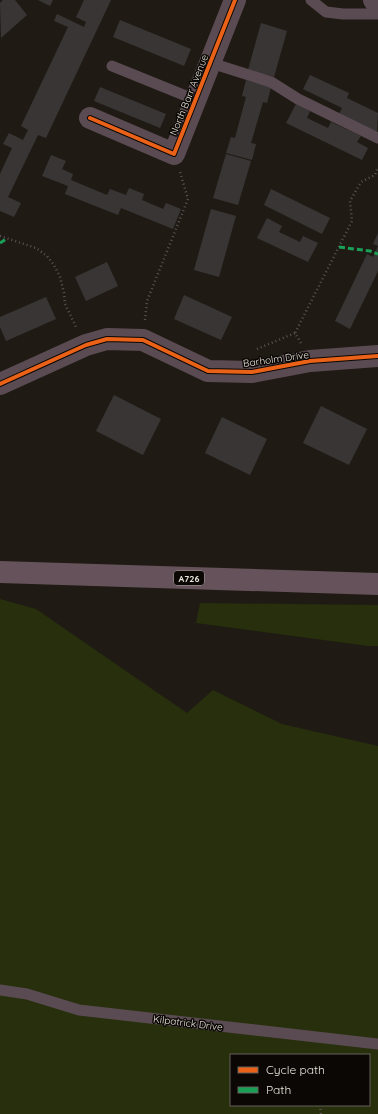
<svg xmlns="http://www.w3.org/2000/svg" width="378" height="1114" font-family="Quicksand,sans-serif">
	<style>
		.green { fill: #272f0d; fill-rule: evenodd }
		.building { fill: #393535 }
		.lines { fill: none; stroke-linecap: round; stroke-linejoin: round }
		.path { stroke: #5b5254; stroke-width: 2.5; stroke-dasharray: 1 3; stroke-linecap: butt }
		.service { stroke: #5a4b52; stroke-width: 11 }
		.minor { stroke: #5a4b52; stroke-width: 22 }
		.primary { stroke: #66525a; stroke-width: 22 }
		.quiet { stroke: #1a9f57; stroke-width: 3; stroke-dasharray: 6 3; stroke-linecap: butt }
		.cycleway-casing { stroke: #0a0704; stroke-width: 6 }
		.cycleway { stroke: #ea6118; stroke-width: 4 }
		.labels { text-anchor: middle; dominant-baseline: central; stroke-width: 3; stroke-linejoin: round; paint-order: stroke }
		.shield { fill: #0a0704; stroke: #a7a29c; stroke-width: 1 }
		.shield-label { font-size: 9px; font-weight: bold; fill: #eae5dd }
		.street-label { font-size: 10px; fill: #eae5dd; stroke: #0a0704 }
	</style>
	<rect width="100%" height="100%" fill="#1f1b14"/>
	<g class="green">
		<path d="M0,599L36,609L187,713L213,690L282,724L378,746V1114H0ZM231,1055H369V1105H231Z"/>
		<polygon points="200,603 378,605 378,646 368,646 196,623"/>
	</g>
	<g class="building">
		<polygon points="3,0 15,0 27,15 1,38 0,3"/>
		<polygon points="38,0 53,0 50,6"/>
		<polygon points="84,0 111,0 46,138 38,135 8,197 21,203 14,217 0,211 0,174 12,148 3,144 9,133 23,140 28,130 21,126 68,27 54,21 57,14 84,27 86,22 76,17"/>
		<polygon points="120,20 191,49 184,66 113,37"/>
		<polygon points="261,23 287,31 274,77 248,70"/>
		<polygon points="310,75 349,93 347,98 378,113 377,132 339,114 342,108 303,89"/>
		<polygon points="246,80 271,87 267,103 263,102 251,143 256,144 252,160 226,153 231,137 235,138 246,97 242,96"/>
		<polygon points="100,87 166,114 160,128 94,101"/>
		<polygon points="296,104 310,111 307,118 328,128 331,122 361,136 357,142 368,148 362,160 286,123"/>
		<polygon points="226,154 251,161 238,205 213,198"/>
		<polygon points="51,155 66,161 62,169 73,174 71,180 107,195 110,189 126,195 129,188 144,194 142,200 163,209 166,203 181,209 173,229 121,208 118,215 65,194 68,186 42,176"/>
		<polygon points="271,189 330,218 322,234 264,205"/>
		<polygon points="211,209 236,216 219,277 194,270"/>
		<polygon points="267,218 282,226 279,232 300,242 303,236 318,243 308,262 257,238"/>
		<polygon points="378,233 378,271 350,329 335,321 367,254 373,257 378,246 373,244"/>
		<polygon points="107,262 118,286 86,301 75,277"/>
		<polygon points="184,295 232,317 221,340 174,319"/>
		<polygon points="46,297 56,319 6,341 0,327 0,317"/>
		<polygon points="114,395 161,419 143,455 96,431"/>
		<polygon points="321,406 367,429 349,465 303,443"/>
		<polygon points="222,417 267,439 250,475 205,453"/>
	</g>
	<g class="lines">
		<g class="path">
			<polyline points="0,236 36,248 47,256 54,265 60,277 64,293 65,304 77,329"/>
			<polyline points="145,320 147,301 188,199 180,172"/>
			<polyline points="301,343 295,333 352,221 350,201 361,182 375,175 378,167"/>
			<polyline points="257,349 295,333"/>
			<polyline points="320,1105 321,1114"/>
		</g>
		<g class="service">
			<polyline points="311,0 326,12 343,14 378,14"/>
			<polyline points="211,63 271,82 298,99 378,138"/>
			<polyline points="112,66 196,100"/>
			<polyline points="0,990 27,994 79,1010 378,1044"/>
		</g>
		<g class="minor">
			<polyline points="374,0 378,6"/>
			<polyline points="90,118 174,154 235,0"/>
			<polyline points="0,384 86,345 107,339 143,340 208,371 252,372 310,361 378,356"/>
		</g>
		<polyline class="primary" points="0,572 378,584"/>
		<g class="quiet">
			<polyline points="0,243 6,239"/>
			<polyline points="339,247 370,251 378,254"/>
		</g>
		<defs>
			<g id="cycleway">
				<polyline points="90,118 174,154 235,0"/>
				<polyline points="0,384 86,345 107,339 143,340 208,371 252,372 310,361 378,356"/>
			</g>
		</defs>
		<use href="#cycleway" class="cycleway-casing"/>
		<use href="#cycleway" class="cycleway"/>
	</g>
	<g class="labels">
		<rect class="shield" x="174" y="571" width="30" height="14" rx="3"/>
		<g class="shield-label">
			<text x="189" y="578">A726</text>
		</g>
		<g class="street-label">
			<text transform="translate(189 95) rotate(-68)">North Barr Avenue</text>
			<text transform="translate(276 359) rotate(-8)">Barholm Drive</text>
			<text transform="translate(188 1023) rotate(7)">Kilpatrick Drive</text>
		</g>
	</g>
	<rect x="230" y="1054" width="140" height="52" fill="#0a0704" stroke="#64605b"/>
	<rect x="238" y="1067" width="20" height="6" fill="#ea6118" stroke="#64605b"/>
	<text x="266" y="1074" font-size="12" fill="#eae5dd">Cycle path</text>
	<rect x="238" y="1087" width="20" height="6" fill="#1a9f57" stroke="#64605b"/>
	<text x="266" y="1094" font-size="12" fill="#eae5dd">Path</text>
</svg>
